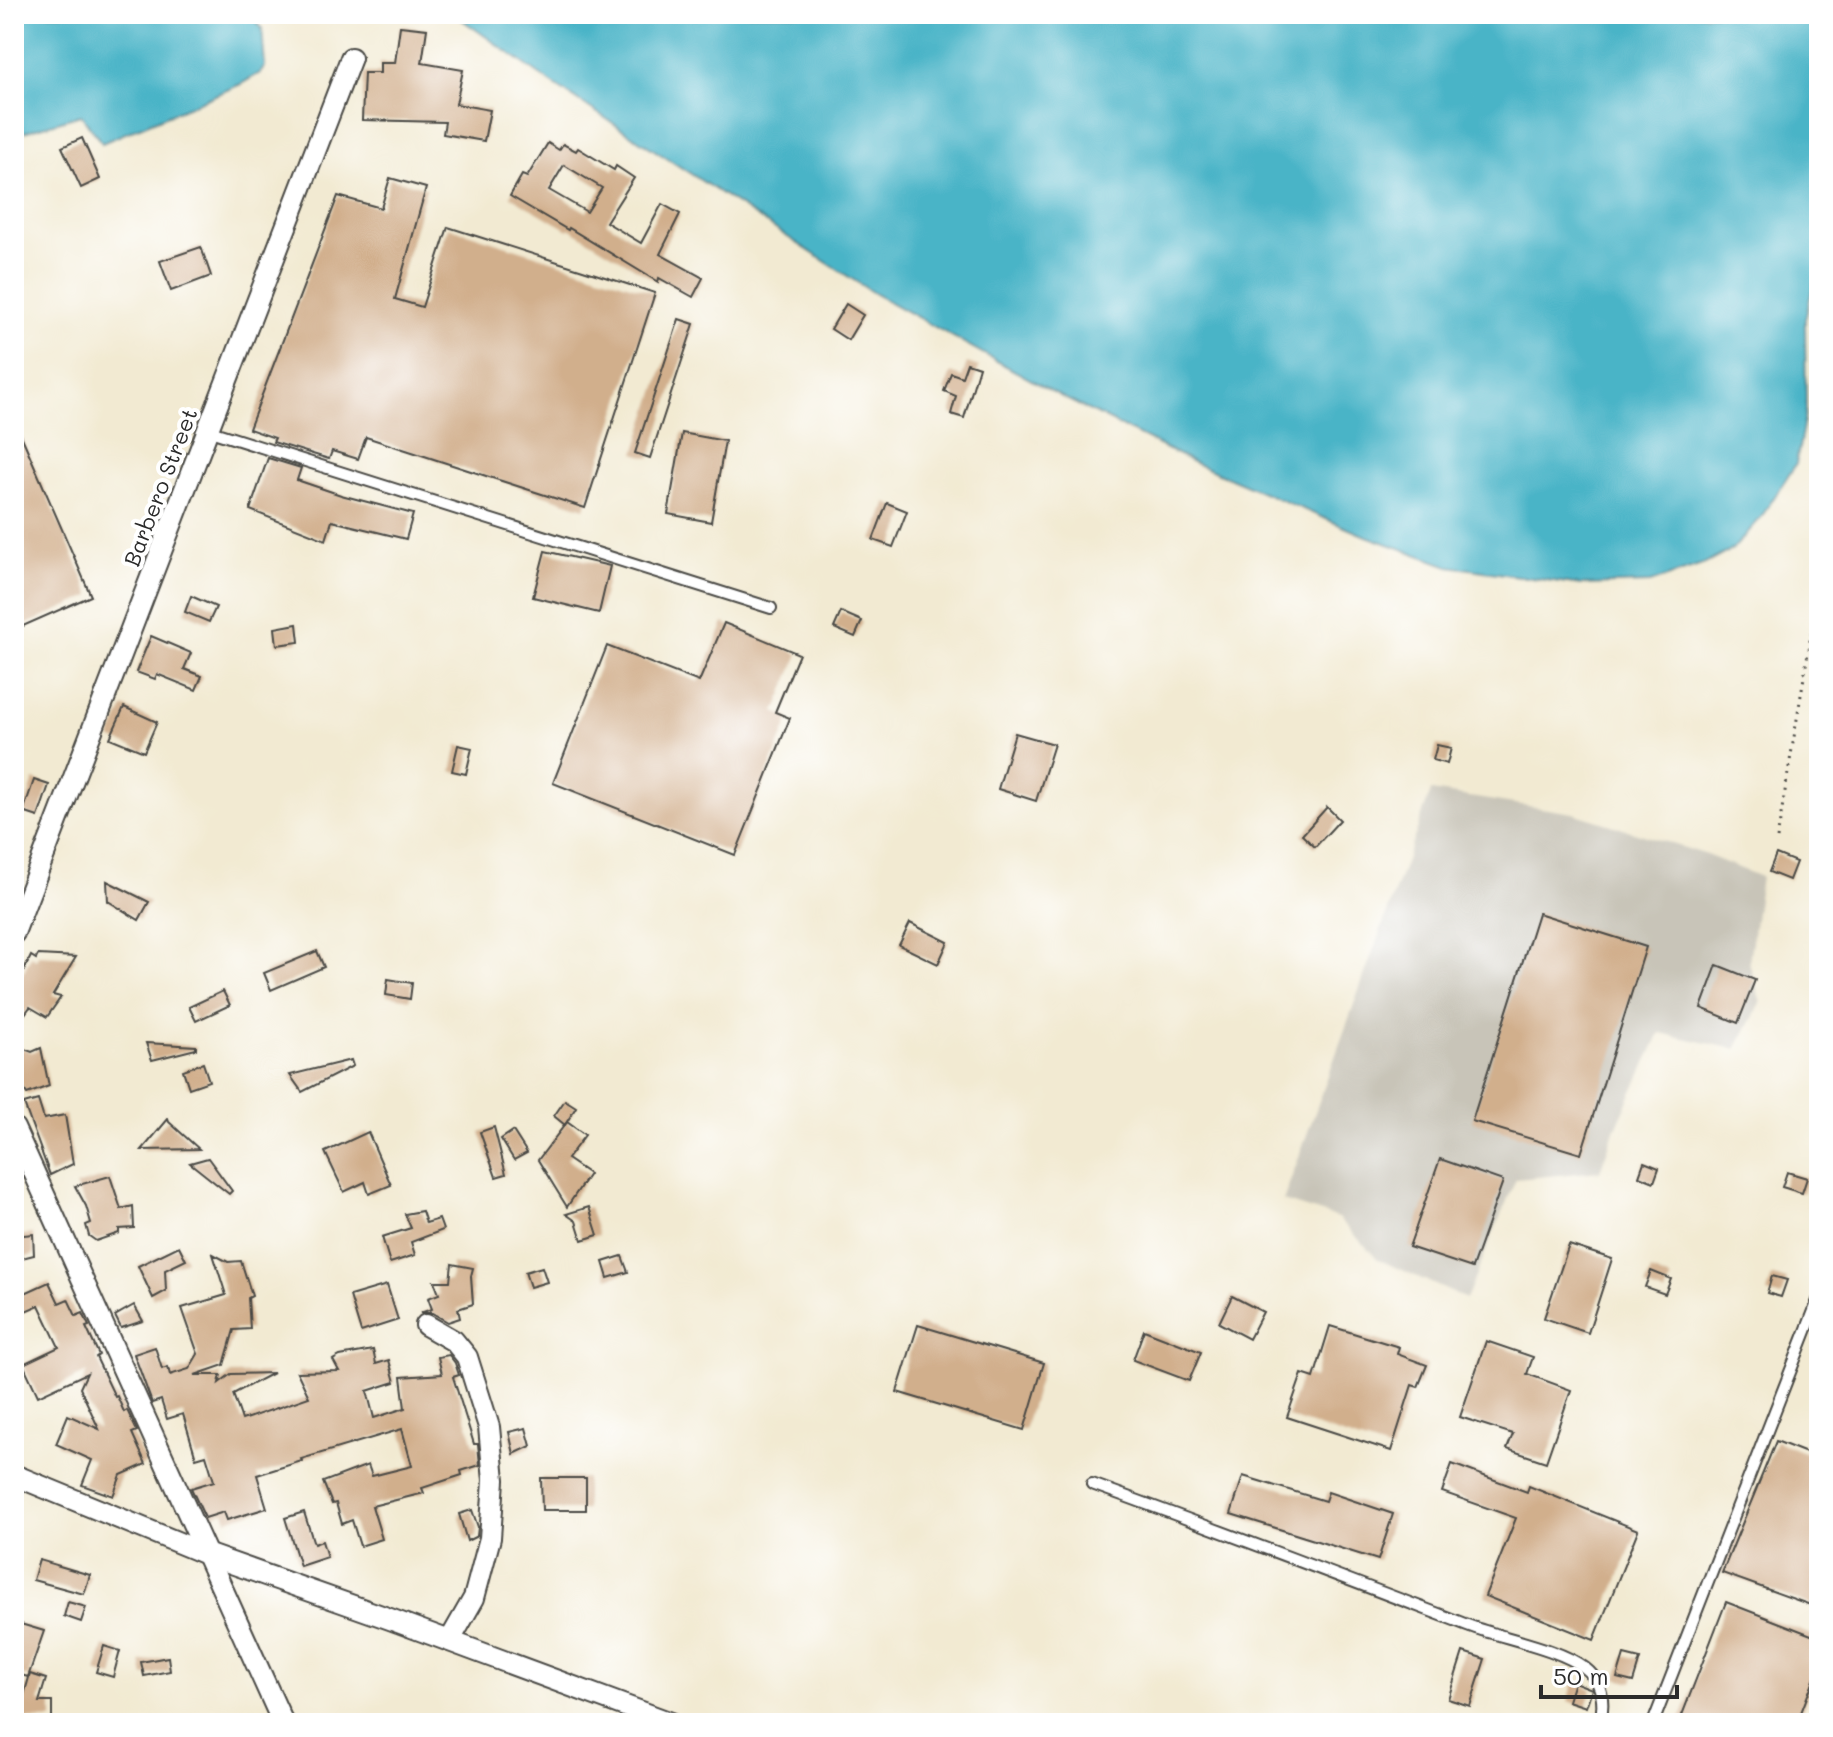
<svg xmlns="http://www.w3.org/2000/svg" width="1833" height="1737" font-family="Mali,sans-serif">
	<style>
		.industrial { fill: #c8c4b8 }
		.water { fill: #4ab4c7; stroke: #3a7079; stroke-width: 2 }
		.building { fill: #d1af8c; fill-rule: evenodd }
		.lines { fill: none; stroke-linecap: round; stroke-linejoin: round }
		.lane-casing { stroke: #494844; stroke-width: 14 }
		.street-casing { stroke: #494844; stroke-width: 24 }
		.path { stroke: #494844; stroke-width: 3; stroke-dasharray: 2 6; stroke-linecap: butt }
		.lane { stroke: #fff; stroke-width: 10 }
		.street { stroke: #fff; stroke-width: 20 }
		.labels { text-anchor: middle; dominant-baseline: central; stroke-width: 8; stroke-linejoin: round; paint-order: stroke }
		.street-label { font-size: 22px; fill: #2b2b2b; stroke: #fff }
	</style>
	<rect width="100%" height="100%" fill="#fff"/>
	<filter id="ink" filterUnits="userSpaceOnUse"><feTurbulence type="fractalNoise" baseFrequency=".0125" numOctaves="2"/><feDisplacementMap in="SourceGraphic" scale="16" xChannelSelector="R" yChannelSelector="G"/><feConvolveMatrix kernelMatrix="1 2 1 2 8 2 1 2 1" color-interpolation-filters="sRGB"/></filter>
	<filter id="wash" filterUnits="userSpaceOnUse"><feTurbulence type="fractalNoise" baseFrequency=".006" numOctaves="4" result="noise"/><feDisplacementMap in="SourceGraphic" scale="32" xChannelSelector="R" yChannelSelector="G"/><feGaussianBlur stdDeviation="1.8" result="paint"/><feColorMatrix in="noise" values="0 0 0 0 0 0 0 0 0 0 0 0 0 0 0 0 0 1.4 0 .05"/><feComposite in="paint" operator="in"/></filter>
	<g filter="url(#wash)">
		<rect width="100%" height="100%" fill="#f2ead2"/>
		<polygon class="industrial" points="1431,791 1573,813 1704,854 1761,877 1749,962 1761,1003 1736,1049 1660,1033 1613,1134 1600,1171 1516,1179 1466,1299 1378,1259 1338,1218 1283,1201"/>
		<g class="water">
			<polygon points="14,14 248,14 262,28 265,67 260,73 241,84 102,143 81,115 14,135"/>
			<polygon points="454,14 1819,14 1819,261 1805,319 1806,410 1796,464 1760,519 1733,549 1705,564 1650,583 1581,585 1449,566 1361,534 1195,463 1064,398 875,294 547,80"/>
		</g>
		<g id="blocks">
			<g class="building">
				<polygon points="400,26 427,29 422,63 463,70 456,104 490,110 484,141 443,134 445,122 362,120 364,73 380,73 380,63 395,63"/>
				<polygon points="82,138 100,179 81,188 62,147"/>
				<path d="M548,143L559,150L563,144L576,151L578,148L614,170L616,166L634,178L606,222L641,243L662,204L680,214L660,254L703,278L693,297L659,278L658,282L569,228L568,230L510,196L522,175L527,177ZM564,165L602,188L587,212L549,190Z"/>
				<polygon points="390,178 426,188 395,299 422,307 448,227 655,293 585,508 366,437 358,459 332,451 329,459 273,442 275,438 249,429 338,196 381,208"/>
				<polygon points="201,247 211,276 171,291 160,261"/>
				<polygon points="846,304 863,315 848,340 831,329"/>
				<polygon points="679,319 694,324 650,458 635,453"/>
				<polygon points="967,363 979,367 964,418 951,414 956,396 944,391 951,373 962,377"/>
				<polygon points="14,419 91,596 14,630"/>
				<polygon points="682,433 725,441 711,522 668,514"/>
				<polygon points="268,458 301,468 297,480 341,495 413,514 406,539 332,521 326,540 250,510"/>
				<polygon points="887,503 907,511 893,547 873,540"/>
				<polygon points="545,551 610,566 599,613 533,597"/>
				<polygon points="191,596 216,607 209,622 185,612"/>
				<polygon points="841,612 862,621 855,637 834,628"/>
				<polygon points="724,623 799,654 775,712 790,718 735,855 553,783 607,646 699,682"/>
				<polygon points="297,624 299,642 277,645 275,628"/>
				<polygon points="151,636 191,653 184,669 202,676 196,690 157,674 155,679 136,672"/>
				<polygon points="124,707 157,722 144,752 110,738"/>
				<polygon points="1015,733 1054,744 1036,801 998,789"/>
				<polygon points="458,745 472,748 466,774 452,771"/>
				<polygon points="1437,745 1451,748 1447,764 1433,760"/>
				<polygon points="34,780 49,785 38,817 23,812"/>
				<polygon points="1327,807 1340,820 1315,847 1302,835"/>
				<polygon points="1776,854 1796,862 1789,880 1769,872"/>
				<polygon points="107,881 149,902 139,920 108,901"/>
				<polygon points="1538,913 1646,947 1581,1154 1472,1121"/>
				<polygon points="910,923 948,942 938,964 899,945"/>
				<polygon points="317,951 324,967 271,990 264,973"/>
				<polygon points="38,955 76,957 53,995 61,997 47,1017 30,1007 14,1029 14,982 18,983 31,956 36,959"/>
				<polygon points="1717,965 1755,980 1738,1023 1701,1008"/>
				<polygon points="388,979 412,983 410,999 386,995"/>
				<polygon points="223,991 230,1005 196,1021 189,1007"/>
				<polygon points="146,1043 196,1046 196,1049 152,1060"/>
				<polygon points="14,1045 32,1052 41,1048 49,1086 27,1094 14,1073"/>
				<polygon points="351,1060 353,1066 302,1092 290,1075"/>
				<polygon points="203,1063 209,1081 189,1088 183,1070"/>
				<polygon points="38,1100 44,1119 65,1115 73,1164 50,1175 24,1104"/>
				<polygon points="565,1100 576,1107 565,1125 554,1116"/>
				<polygon points="168,1119 169,1122 199,1149 142,1150"/>
				<polygon points="567,1122 585,1135 567,1159 589,1174 567,1207 538,1160"/>
				<polygon points="494,1127 506,1174 496,1177 480,1132"/>
				<polygon points="513,1131 527,1153 514,1160 501,1139"/>
				<polygon points="368,1132 391,1185 369,1194 365,1182 344,1192 325,1152"/>
				<polygon points="208,1158 232,1191 229,1194 190,1163"/>
				<polygon points="1440,1159 1503,1181 1472,1268 1409,1247"/>
				<polygon points="1644,1162 1659,1168 1654,1182 1639,1176"/>
				<polygon points="1787,1172 1807,1178 1802,1193 1782,1187"/>
				<polygon points="110,1176 121,1209 133,1206 134,1228 119,1229 119,1233 96,1241 89,1236 86,1225 91,1223 86,1206 75,1186"/>
				<polygon points="589,1207 598,1235 582,1240 576,1221 566,1214"/>
				<polygon points="422,1211 426,1223 439,1219 443,1230 411,1242 415,1255 390,1263 382,1237 411,1228 405,1214"/>
				<polygon points="33,1234 34,1255 14,1260 14,1236"/>
				<polygon points="1569,1245 1612,1259 1588,1333 1544,1318"/>
				<polygon points="179,1246 186,1260 165,1270 166,1291 153,1298 138,1266"/>
				<polygon points="213,1254 228,1262 241,1261 252,1296 248,1298 250,1329 234,1330 224,1365 195,1375 221,1375 219,1383 231,1374 273,1373 233,1394 242,1420 309,1397 297,1372 339,1371 333,1360 340,1356 373,1350 376,1364 389,1360 395,1382 367,1391 374,1418 405,1408 401,1377 442,1374 438,1357 449,1355 455,1363 459,1375 453,1377 474,1444 478,1444 480,1465 461,1471 462,1475 422,1488 424,1493 372,1506 382,1539 360,1546 352,1520 342,1524 336,1503 332,1504 323,1482 368,1465 372,1476 412,1466 402,1429 301,1459 302,1461 257,1475 267,1508 227,1520 224,1512 205,1518 191,1488 214,1481 206,1455 196,1458 183,1414 167,1419 161,1400 152,1403 134,1354 155,1347 162,1369 168,1367 170,1375 189,1369 198,1354 182,1308 226,1295"/>
				<polygon points="622,1256 628,1272 608,1278 603,1262"/>
				<polygon points="452,1264 473,1268 471,1276 473,1304 458,1309 460,1318 448,1322 432,1313 420,1313 432,1309 428,1298 439,1294 434,1281 450,1281"/>
				<polygon points="542,1267 547,1282 530,1287 525,1272"/>
				<polygon points="1651,1271 1671,1279 1665,1294 1645,1287"/>
				<polygon points="1772,1276 1787,1280 1781,1297 1767,1293"/>
				<polygon points="49,1282 59,1303 68,1299 76,1316 83,1313 89,1326 86,1327 99,1355 96,1357 115,1397 117,1396 124,1412 127,1410 137,1431 132,1433 146,1464 121,1475 113,1496 82,1485 92,1460 56,1444 68,1415 99,1429 80,1388 87,1373 38,1396 23,1364 59,1347 39,1305 14,1316 14,1298"/>
				<polygon points="387,1285 398,1320 361,1332 350,1296"/>
				<polygon points="1232,1296 1263,1312 1249,1339 1219,1323"/>
				<polygon points="134,1305 143,1321 121,1328 115,1316"/>
				<polygon points="918,1325 1044,1363 1024,1430 897,1392"/>
				<polygon points="1330,1326 1399,1347 1397,1354 1427,1365 1418,1387 1412,1385 1391,1451 1287,1417 1302,1374 1314,1378"/>
				<polygon points="1144,1330 1201,1352 1189,1381 1133,1360"/>
				<polygon points="1486,1341 1533,1357 1527,1374 1571,1390 1546,1462 1507,1449 1513,1434 1460,1417"/>
				<polygon points="526,1428 531,1446 514,1454 509,1432"/>
				<polygon points="1776,1441 1819,1458 1819,1608 1722,1573"/>
				<polygon points="1452,1464 1527,1492 1529,1486 1638,1530 1594,1640 1485,1596 1516,1518 1442,1492"/>
				<polygon points="1243,1476 1325,1501 1328,1492 1393,1514 1378,1560 1231,1514"/>
				<polygon points="541,1478 586,1478 586,1510 542,1510"/>
				<polygon points="472,1510 478,1527 477,1536 467,1541 459,1514"/>
				<polygon points="304,1512 314,1544 322,1541 327,1557 300,1566 285,1518"/>
				<polygon points="39,1560 90,1575 84,1594 33,1580"/>
				<polygon points="68,1602 86,1607 81,1622 64,1616"/>
				<polygon points="1726,1602 1819,1638 1819,1666 1797,1723 1679,1723"/>
				<polygon points="14,1622 44,1631 28,1677 14,1673"/>
				<polygon points="104,1646 120,1651 113,1677 96,1672"/>
				<polygon points="1463,1652 1485,1659 1470,1706 1448,1699"/>
				<polygon points="1624,1655 1640,1659 1633,1682 1617,1678"/>
				<polygon points="168,1657 170,1671 144,1676 141,1662"/>
				<polygon points="30,1674 46,1679 39,1702 52,1702 52,1720 14,1719 14,1702 22,1702"/>
				<polygon points="1574,1682 1592,1689 1586,1707 1568,1701"/>
			</g>
		</g>
	</g>
	<g filter="url(#ink)">
		<use href="#blocks" fill-opacity="0" stroke="#494844" stroke-width="2"/>
		<g class="lines">
			<defs>
				<g id="lane">
					<polyline points="207,430 771,608"/>
					<path d="M1092,1484C1219,1530 1344,1578 1470,1626C1502,1638 1559,1648 1585,1668C1603,1682 1605,1702 1600,1723"/>
					<polyline points="1653,1723 1819,1298"/>
				</g>
				<g id="street">
					<polyline points="14,933 351,58"/>
					<polyline points="14,1128 283,1723"/>
					<polyline points="426,1325 454,1341 467,1357 489,1427 494,1480 490,1538 474,1598 450,1640"/>
					<polyline points="14,1475 206,1554 390,1619 671,1723"/>
				</g>
			</defs>
			<use href="#lane" class="lane-casing"/>
			<use href="#street" class="street-casing"/>
			<polyline class="path" points="1777,839 1819,587"/>
			<use href="#lane" class="lane"/>
			<use href="#street" class="street"/>
		</g>
	</g>
	<g class="labels">
		<g class="street-label">
			<text transform="translate(160 487) rotate(-69)">Barbero Street</text>
		</g>
	</g>
	<rect width="1833" height="1737" fill="none" stroke="#fff" stroke-width="48"/>
	<path d="M1541 1685v12h136v-12" fill="none" stroke="#2b2b2b" stroke-width="4"/>
	<text x="1553" y="1685" font-size="24" fill="#2b2b2b" stroke="#ffffff" stroke-width="6" paint-order="stroke">50 m</text>
</svg>
